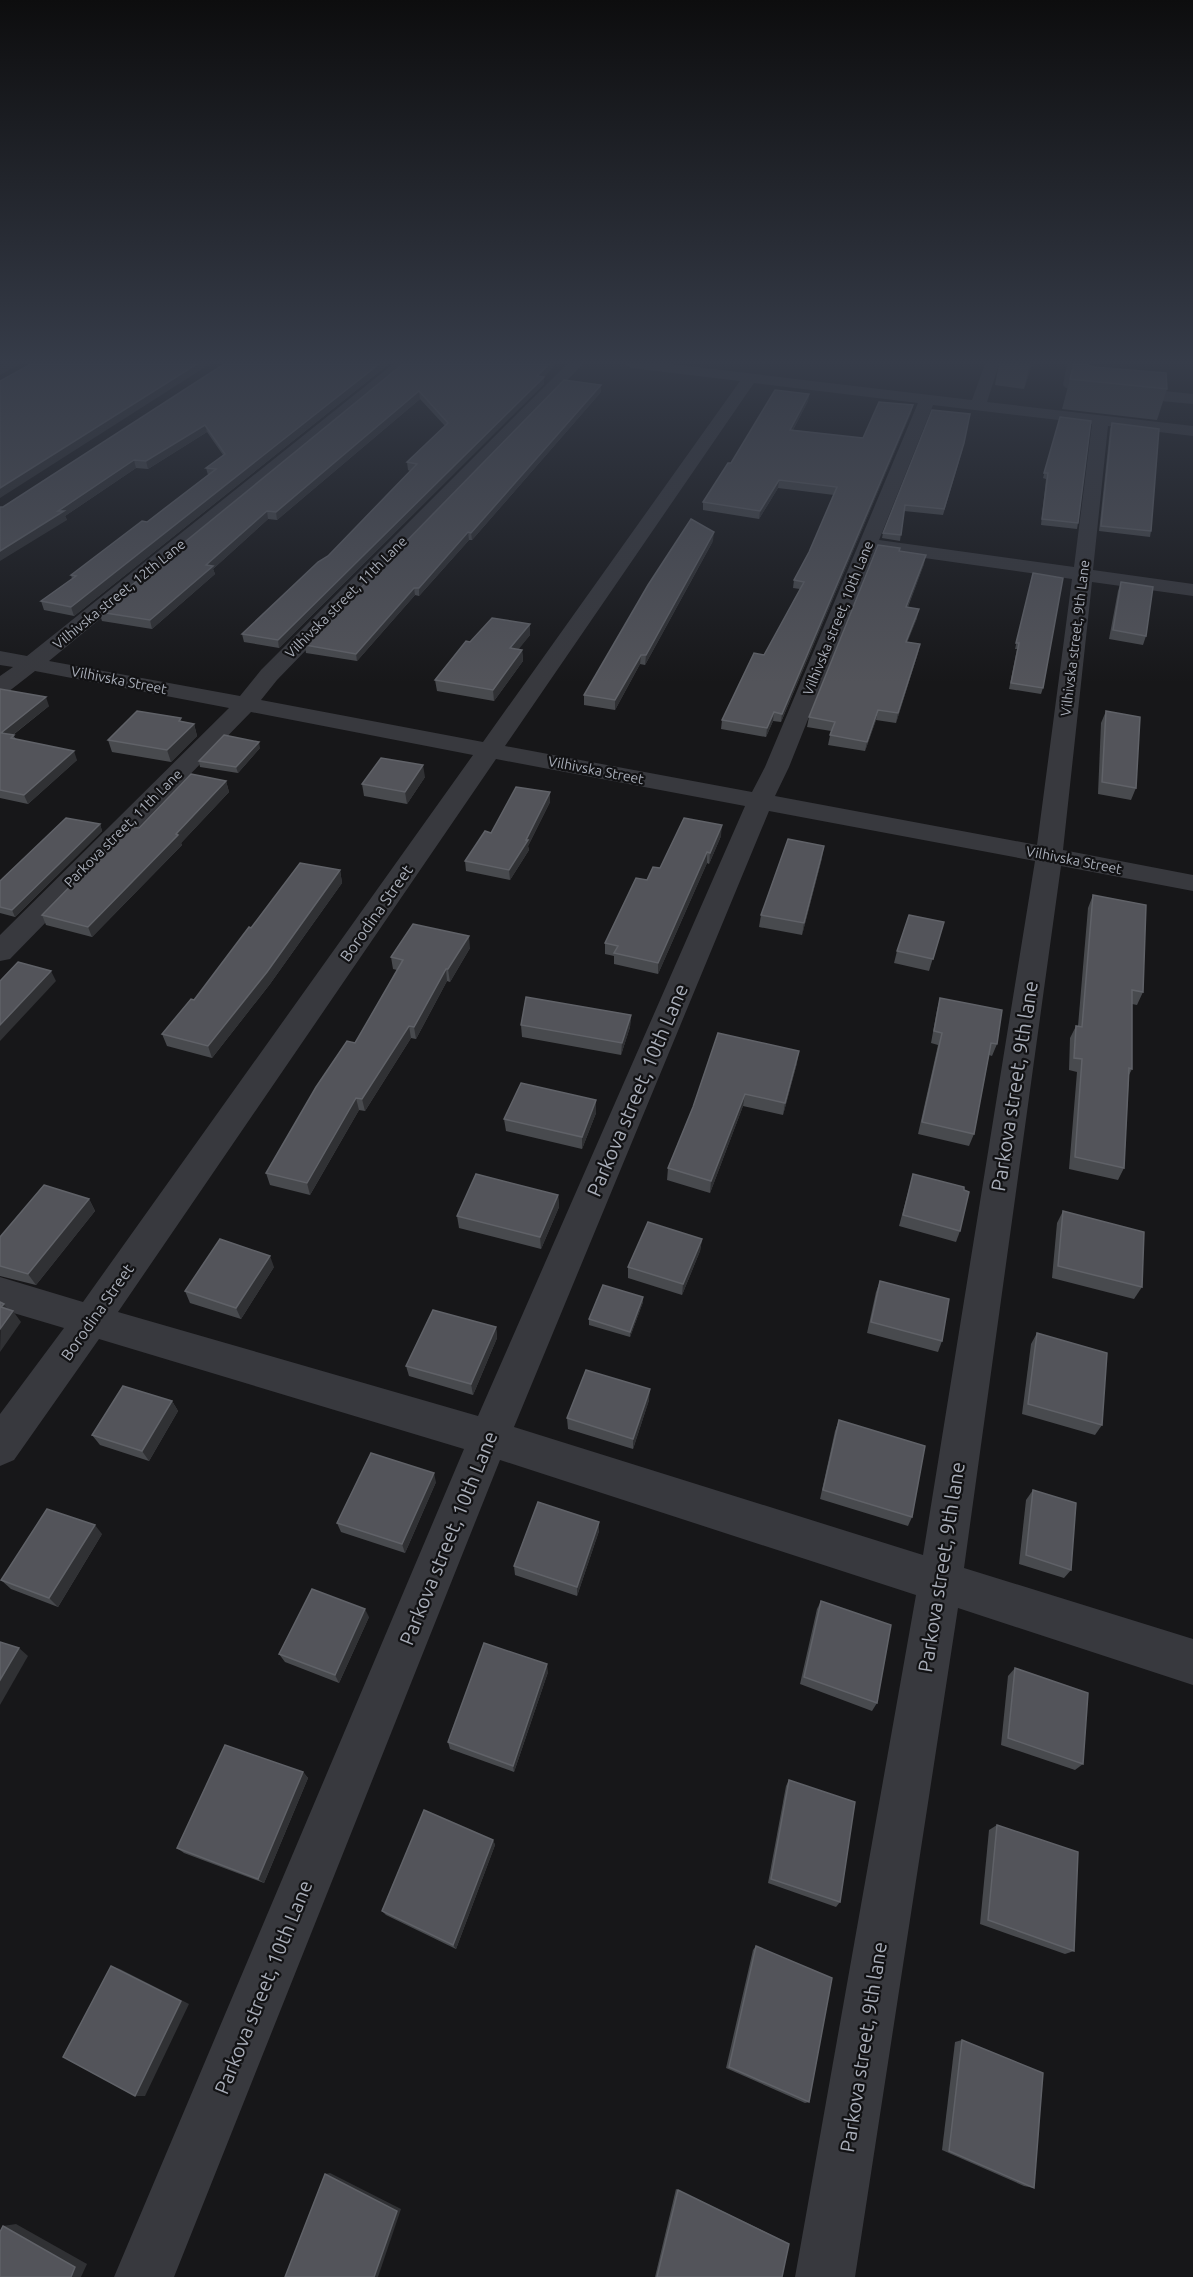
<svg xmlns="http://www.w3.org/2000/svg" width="1193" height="2277" font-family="Ubuntu,sans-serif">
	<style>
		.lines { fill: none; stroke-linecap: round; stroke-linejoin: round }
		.minor { fill: #38393e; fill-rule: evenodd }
		.wall { fill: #484a4e }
		.shaded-wall { fill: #303134 }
		.building { fill: #53545a; stroke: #606268; stroke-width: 1.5 }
		.labels { text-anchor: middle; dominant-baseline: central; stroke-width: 4.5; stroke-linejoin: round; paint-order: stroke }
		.far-street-label { font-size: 14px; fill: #a9aeb9; stroke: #121214 }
		.street-label { font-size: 16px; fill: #a9aeb9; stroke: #121214 }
		.near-street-label { font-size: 20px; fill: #a9aeb9; stroke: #121214 }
	</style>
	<rect width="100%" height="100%" fill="#171719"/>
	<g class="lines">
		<g class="minor">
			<path d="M393,364H410L49,661L240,696L261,670L567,364H583L277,680L261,700L483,742L740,381L631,368L624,364H671L972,400L985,364H999L987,402L1193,426V436L1108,426L1093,570L1193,584V596L1092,582L1063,850L1193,875V891L1061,866L964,1568L1193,1639V1685L958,1608L855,2277H795L916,1595L500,1460L174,2277H114L464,1449L99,1339L14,1460L0,1466V1414L64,1328L0,1309V1277L83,1302L473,755L251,712L10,959L0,961V935L229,708L35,671L8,692L0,694V676L13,667L0,665V651L27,656ZM754,383L918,403L765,767L752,792L505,746ZM933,405L1092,424L1074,567L879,540ZM875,551L1072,579L1037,845L775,796L789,767ZM496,759L745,806L478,1416L118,1312ZM769,811L1035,861L923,1555L514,1427Z"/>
			<polygon points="1067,364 1081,364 1079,382 1193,394 1193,404 1086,394 1066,388 1063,385"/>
		</g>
	</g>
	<g class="wall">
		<polygon points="224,364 389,364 74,616 44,610 41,601 72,579 71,575 147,522 208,475 206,468 223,455 207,432 148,469 136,468 65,516 67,520 3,507"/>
		<polygon points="404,364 544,377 544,384 279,648 244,642 242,634 328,556 410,471 408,470 407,462 445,426 420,399 277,520 268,519 213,569 215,574 152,629 102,621 99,612"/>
		<polygon points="999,364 1032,364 1024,389 995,385"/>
		<polygon points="1074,364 1167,389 1157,420 1062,409"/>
		<polygon points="601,392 472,540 469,540 419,596 415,595 357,661 306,653 305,645"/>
		<polygon points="809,394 808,401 793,430 863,438 913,405 911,413 781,722 773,721 766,737 721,729 722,720 764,655 800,589 793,588 794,580 809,552 834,495 778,488 759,519 703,510 703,502 731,463"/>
		<polygon points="932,410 963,448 943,515 904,511 900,541 882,538 883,533"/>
		<polygon points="1060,417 1078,523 1077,529 1041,525 1046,479 1043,478"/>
		<polygon points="1112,423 1151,531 1150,537 1099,531 1110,429"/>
		<polygon points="713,541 645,665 640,664 615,710 584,705 584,695"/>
		<polygon points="899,551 924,564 908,607 917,618 907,642 920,644 918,653 896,723 876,720 865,751 828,745 831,731 807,727 809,717"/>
		<polygon points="1033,573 1043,688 1041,694 1009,689 1017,649 1015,649"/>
		<polygon points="1121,582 1146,636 1143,645 1109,639 1118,591"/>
		<polygon points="530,635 518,649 522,650 523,661 494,701 437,691 435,680 470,642"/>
		<polygon points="0,689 49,706 13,735 16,739 77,760 28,804 0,798"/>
		<polygon points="1106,711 1136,788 1131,800 1098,794 1101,723"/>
		<polygon points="183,722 194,724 197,736 171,762 112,752 108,740"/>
		<polygon points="260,748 238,773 200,767 199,761"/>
		<polygon points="425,777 407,804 364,796 362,784"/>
		<polygon points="226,781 229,792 181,843 182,845 92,937 46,925 42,915 139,828"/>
		<polygon points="550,792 550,802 528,846 529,850 510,880 466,871 465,861 491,833"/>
		<polygon points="100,824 102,831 15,917 0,913 0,881"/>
		<polygon points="721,836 709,864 707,863 658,974 614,964 614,956 605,954 605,943 647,880"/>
		<polygon points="822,858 802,935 759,927 761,915"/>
		<polygon points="340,870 342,883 270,984 212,1058 167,1046 162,1034 194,1000 251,928"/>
		<polygon points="1093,895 1143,992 1137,1005 1132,1004 1132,1069 1129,1075 1124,1168 1118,1180 1069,1169 1077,1072 1069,1070 1070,1038 1076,1026 1078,1026 1088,908"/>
		<polygon points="944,922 929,971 894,963 897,951"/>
		<polygon points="470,948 450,982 447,981 416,1039 411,1038 365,1111 359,1110 310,1195 270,1185 266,1173 355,1043 397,970 393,969 391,957"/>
		<polygon points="940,998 997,1044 992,1056 989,1055 974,1134 969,1146 918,1134 938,1045 931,1043 937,1010"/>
		<polygon points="631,1015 630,1027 621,1055 522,1037 521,1025"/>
		<polygon points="797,1063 783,1115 743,1106 710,1193 667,1180 668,1168 693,1107"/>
		<polygon points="596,1113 582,1149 506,1131 504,1119"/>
		<polygon points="913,1174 960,1231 956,1242 899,1226"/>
		<polygon points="558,1195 559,1207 541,1249 459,1228 457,1216"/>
		<polygon points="89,1199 95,1211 36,1285 0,1276 0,1237"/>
		<polygon points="1063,1211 1142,1287 1134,1299 1052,1278 1057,1223"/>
		<polygon points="702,1239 700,1251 682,1295 628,1278 628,1267"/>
		<polygon points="274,1267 241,1319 190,1303 185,1291"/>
		<polygon points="880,1281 942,1341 938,1352 867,1333 876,1292"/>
		<polygon points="643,1297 643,1302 630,1337 589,1325 589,1319"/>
		<polygon points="496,1327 497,1338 473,1395 409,1376 406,1366"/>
		<polygon points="1037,1333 1102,1425 1095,1435 1022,1414 1031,1344"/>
		<polygon points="649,1400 633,1449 568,1429 567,1418"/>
		<polygon points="172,1401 178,1411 149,1461 100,1445 92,1435"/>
		<polygon points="839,1420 912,1517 908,1526 820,1499 835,1431"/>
		<polygon points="436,1482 405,1553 341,1532 337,1523"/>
		<polygon points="1033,1490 1071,1570 1064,1578 1019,1564 1026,1500"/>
		<polygon points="599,1522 599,1531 577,1596 515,1575 514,1566"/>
		<polygon points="102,1534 58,1607 11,1589 1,1580"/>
		<polygon points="821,1601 877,1703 872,1711 800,1684 817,1609"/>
		<polygon points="369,1617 339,1683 285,1662 279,1654"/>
		<polygon points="1015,1668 1083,1764 1075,1770 1001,1745 1008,1676"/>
		<polygon points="548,1672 514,1772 450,1749 448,1742"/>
		<polygon points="303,1772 308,1778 264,1883 184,1853 177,1848"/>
		<polygon points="789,1780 840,1902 836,1907 768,1883 786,1786"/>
		<polygon points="997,1825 1074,1951 1065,1954 980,1924 989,1830"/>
		<polygon points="493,1840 495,1845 456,1949 386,1915 382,1911"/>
		<polygon points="756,1946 809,2102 805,2103 726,2068 753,1950"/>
		<polygon points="962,2040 1034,2188 1024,2186 942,2150 955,2042"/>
		<polygon points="676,2189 784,2241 782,2277 655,2277"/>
	</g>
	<g class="shaded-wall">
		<polygon points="4,364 20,364 0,375 0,367"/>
		<polygon points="197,364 210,364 0,498 0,488"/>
		<polygon points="379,364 389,364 74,616 71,607"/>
		<polygon points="549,364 556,364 544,377 544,384 279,648 278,640"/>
		<polygon points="1030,364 1032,364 1024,389"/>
		<polygon points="601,385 601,392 472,540 471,533"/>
		<polygon points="419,391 420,399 277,520 276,512"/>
		<polygon points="809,394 808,401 789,437 790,430"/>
		<polygon points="913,405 911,413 781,722 782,714"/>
		<polygon points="205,425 207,432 148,469 146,461"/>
		<polygon points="134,460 136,468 65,516 67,520 0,561 0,551"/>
		<polygon points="779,480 778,488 759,519 760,511"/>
		<polygon points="267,511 268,519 213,569 215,574 152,629 150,620 206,565"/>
		<polygon points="468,532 469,540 419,596 419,588"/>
		<polygon points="714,532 713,541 645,665 646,655"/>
		<polygon points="926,555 924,564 904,616 906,607"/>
		<polygon points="414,588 415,595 357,661 356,654"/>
		<polygon points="919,609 917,618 904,651 906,642"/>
		<polygon points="530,624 530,635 511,659 510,648"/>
		<polygon points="920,644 918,653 896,723 898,713"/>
		<polygon points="522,650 523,661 494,701 493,690"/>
		<polygon points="641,655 640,664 615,710 615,700"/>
		<polygon points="46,697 49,706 5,741 1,733"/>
		<polygon points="878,710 876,720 865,751 867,742"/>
		<polygon points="774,712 773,721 766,737 767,728"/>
		<polygon points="194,724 197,736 171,762 167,750"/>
		<polygon points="259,742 260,748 238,773 236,767"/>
		<polygon points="74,751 77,760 28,804 24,795"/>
		<polygon points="423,765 425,777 407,804 405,792"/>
		<polygon points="226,781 229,792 181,843 182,845 92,937 88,927"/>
		<polygon points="550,792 550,802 528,846 529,850 510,880 509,870 526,840"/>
		<polygon points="100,824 102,831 15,917 12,910"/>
		<polygon points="722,825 721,836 709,864 710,853"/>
		<polygon points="824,846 822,858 802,935 804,923"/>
		<polygon points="707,852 707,863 658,974 658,963"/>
		<polygon points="340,870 342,883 270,984 212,1058 208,1046"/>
		<polygon points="469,936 470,948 450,982 448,969"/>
		<polygon points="446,969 447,981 416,1039 414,1027"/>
		<polygon points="51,971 56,981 0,1041 0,1025"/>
		<polygon points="631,1015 630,1027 621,1055 622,1043"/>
		<polygon points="409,1026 411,1038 365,1111 362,1099"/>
		<polygon points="799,1051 797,1063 783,1115 785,1103"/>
		<polygon points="745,1094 743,1106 710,1193 711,1181"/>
		<polygon points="356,1098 359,1110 310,1195 307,1183"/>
		<polygon points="596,1100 596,1113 582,1149 582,1137"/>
		<polygon points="558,1195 559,1207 541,1249 540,1237"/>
		<polygon points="89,1199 95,1211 36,1285 28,1274"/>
		<polygon points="702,1239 700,1251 682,1295 683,1284"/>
		<polygon points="270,1256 274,1267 241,1319 236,1308"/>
		<polygon points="643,1297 643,1302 630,1337 630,1332"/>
		<polygon points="4,1304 11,1314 13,1311 21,1322 0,1352 1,1307"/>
		<polygon points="496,1327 497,1338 473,1395 471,1384"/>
		<polygon points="650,1389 649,1400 633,1449 633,1439"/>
		<polygon points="172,1401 178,1411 149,1461 142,1451"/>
		<polygon points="434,1473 436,1482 405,1553 402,1544"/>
		<polygon points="599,1522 599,1531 577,1596 577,1587"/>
		<polygon points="95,1525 102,1534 58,1607 49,1598"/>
		<polygon points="365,1609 369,1617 339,1683 335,1675"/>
		<polygon points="19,1648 28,1656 0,1705 0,1680"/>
		<polygon points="547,1664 548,1672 514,1772 513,1766"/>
		<polygon points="303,1772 308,1778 264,1883 258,1879"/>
		<polygon points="493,1840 495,1845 456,1949 453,1945"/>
		<polygon points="111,1966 120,1969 189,2004 145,2096 135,2096"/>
		<polygon points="330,2173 401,2209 378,2277 374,2277 325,2174"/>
		<polygon points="16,2224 87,2264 81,2277 71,2277 3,2226"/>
	</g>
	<g class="building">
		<polygon points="31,364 197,364 0,488 0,381"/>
		<polygon points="224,364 379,364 71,607 41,601 76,576 71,575 142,521 147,522 216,469 206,468 225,454 205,425 146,461 134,460 58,511 64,511 0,551 0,507 3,507"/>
		<polygon points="403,364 549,364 537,376 544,377 278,640 242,634 318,562 328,556 417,464 407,462 448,423 419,391 276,512 267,511 206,565 213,566 150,620 99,612"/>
		<polygon points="1074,364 1086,364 1094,367 1166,373 1167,389 1070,379"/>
		<polygon points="564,380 601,385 471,533 468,532 419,588 414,588 356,654 305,645"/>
		<polygon points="775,390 809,394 790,430 863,438 879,402 913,405 782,714 774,712 767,728 722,720 754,653 764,655 804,582 794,580 809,552 837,487 779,480 760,511 703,502 728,463 731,463"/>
		<polygon points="932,410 970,414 964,443 944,509 905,505 901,535 883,533"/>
		<polygon points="1060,417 1091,421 1078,523 1042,519 1048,473 1044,473"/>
		<polygon points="1112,423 1159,429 1151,531 1101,526"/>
		<polygon points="691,519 714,532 646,655 641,655 615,700 584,695 648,585"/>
		<polygon points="878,545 900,548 899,551 926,555 906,607 919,609 906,642 920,644 898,713 878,710 867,742 830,735 835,722 809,717"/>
		<polygon points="1033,573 1063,578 1043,688 1011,683 1019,643 1016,643"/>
		<polygon points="1121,582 1153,587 1146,636 1113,630"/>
		<polygon points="492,618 530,624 510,648 522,650 493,690 435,680 466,641 470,642"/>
		<polygon points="0,689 46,697 1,733 14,735 11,738 74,751 24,795 0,790"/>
		<polygon points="137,711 181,718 179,721 194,724 167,750 108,740"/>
		<polygon points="1106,711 1140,717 1136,788 1102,782"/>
		<polygon points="224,735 259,742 236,767 199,761"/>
		<polygon points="381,758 423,765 405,792 362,784"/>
		<polygon points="191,774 226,781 176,834 178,835 88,927 42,915 129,826 139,828"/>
		<polygon points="516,787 550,792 526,840 528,840 509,870 465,861 485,831 491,833"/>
		<polygon points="66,818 100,824 12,910 0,907 0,881"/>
		<polygon points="684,818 722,825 710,853 707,852 658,963 614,953 618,946 605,943 636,878 647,880 653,867 660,868"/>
		<polygon points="788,839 824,846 804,923 761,915"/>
		<polygon points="300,863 340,870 267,972 208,1046 162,1034 191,999 194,1000 249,927 251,928"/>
		<polygon points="1093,895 1146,905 1143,992 1132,990 1132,1069 1129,1068 1124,1168 1075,1157 1082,1059 1074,1058 1076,1026 1082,1027"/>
		<polygon points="909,915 944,922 933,959 897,951"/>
		<polygon points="413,924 469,936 448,969 446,969 414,1027 409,1026 362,1099 356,1098 307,1183 266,1173 316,1087 347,1041 355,1043 403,960 391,957"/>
		<polygon points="18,962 51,971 0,1025 0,981"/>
		<polygon points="526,997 631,1015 622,1043 521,1025"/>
		<polygon points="940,998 1002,1010 997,1044 991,1043 974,1134 922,1122 942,1033 934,1031"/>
		<polygon points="718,1033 799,1051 785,1103 745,1094 711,1181 668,1168 693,1107"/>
		<polygon points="521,1083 596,1100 582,1137 504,1119"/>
		<polygon points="476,1174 558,1195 540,1237 457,1216"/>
		<polygon points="913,1174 964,1187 964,1190 969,1192 960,1231 903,1215"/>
		<polygon points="44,1185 89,1199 28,1274 0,1266 0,1237"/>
		<polygon points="1063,1211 1144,1232 1142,1287 1058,1266"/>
		<polygon points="648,1222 702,1239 683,1284 628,1267"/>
		<polygon points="220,1239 270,1256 236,1308 185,1291"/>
		<polygon points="880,1281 949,1299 942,1341 871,1322"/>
		<polygon points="603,1285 643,1297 630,1332 589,1319"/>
		<polygon points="0,1302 4,1304 1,1307 13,1311 0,1329"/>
		<polygon points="433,1310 496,1327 471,1384 406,1366"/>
		<polygon points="1037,1333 1107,1353 1102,1425 1028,1404"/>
		<polygon points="586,1370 650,1389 633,1439 567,1418"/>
		<polygon points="123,1386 172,1401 142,1451 92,1435"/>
		<polygon points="839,1420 925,1446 912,1517 823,1490"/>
		<polygon points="371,1453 434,1473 402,1544 337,1523"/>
		<polygon points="1033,1490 1076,1503 1071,1570 1026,1555"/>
		<polygon points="538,1502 599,1522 577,1587 514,1566"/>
		<polygon points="47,1509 95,1525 49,1598 1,1580"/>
		<polygon points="312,1589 365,1609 335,1675 279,1654"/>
		<polygon points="821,1601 891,1625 877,1703 804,1677"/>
		<polygon points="0,1642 19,1648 0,1680"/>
		<polygon points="484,1643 547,1664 513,1766 448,1742"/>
		<polygon points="1015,1668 1088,1693 1083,1764 1008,1738"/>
		<polygon points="225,1745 303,1772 258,1879 177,1848"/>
		<polygon points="789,1780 855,1802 840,1902 771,1879"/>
		<polygon points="424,1810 493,1840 453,1945 382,1911"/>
		<polygon points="997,1825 1078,1852 1074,1951 988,1920"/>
		<polygon points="756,1946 832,1978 809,2102 729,2067"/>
		<polygon points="111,1966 181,2001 135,2096 63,2057"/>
		<polygon points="962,2040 1043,2073 1034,2188 949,2151"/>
		<polygon points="325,2174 397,2211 374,2277 285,2277"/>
		<polygon points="678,2190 789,2244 782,2277 657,2277"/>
		<polygon points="3,2226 75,2267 71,2277 0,2277 0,2232"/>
	</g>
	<linearGradient id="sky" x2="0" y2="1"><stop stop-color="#0d0d0e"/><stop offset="0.53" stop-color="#363c49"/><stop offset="1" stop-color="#363c49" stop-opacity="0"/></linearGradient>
	<rect width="1193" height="683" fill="url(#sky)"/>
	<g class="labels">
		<g class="far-street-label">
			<text transform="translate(119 594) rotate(-39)">Vilhivska street, 12th Lane</text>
			<text transform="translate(346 597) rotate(-45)">Vilhivska street, 11th Lane</text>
			<text transform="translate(838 618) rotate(-68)">Vilhivska street, 10th Lane</text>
			<text transform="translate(1075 638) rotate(-83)">Vilhivska street, 9th Lane</text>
			<text transform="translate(119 680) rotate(11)">Vilhivska Street</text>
			<text transform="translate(596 770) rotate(11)">Vilhivska Street</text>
			<text transform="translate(123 828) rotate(-45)">Parkova street, 11th Lane</text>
			<text transform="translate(1074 860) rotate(11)">Vilhivska Street</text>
		</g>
		<g class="street-label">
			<text transform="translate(376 913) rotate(-55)">Borodina Street</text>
			<text transform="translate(97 1312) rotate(-55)">Borodina Street</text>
		</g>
		<g class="near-street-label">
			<text transform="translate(1014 1086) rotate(-81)">Parkova street, 9th lane</text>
			<text transform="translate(637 1090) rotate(-67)">Parkova street, 10th Lane</text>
			<text transform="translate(448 1538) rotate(-68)">Parkova street, 10th Lane</text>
			<text transform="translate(941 1567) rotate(-81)">Parkova street, 9th lane</text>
			<text transform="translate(263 1987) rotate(-68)">Parkova street, 10th Lane</text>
			<text transform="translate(863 2047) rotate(-81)">Parkova street, 9th lane</text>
		</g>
	</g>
</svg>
